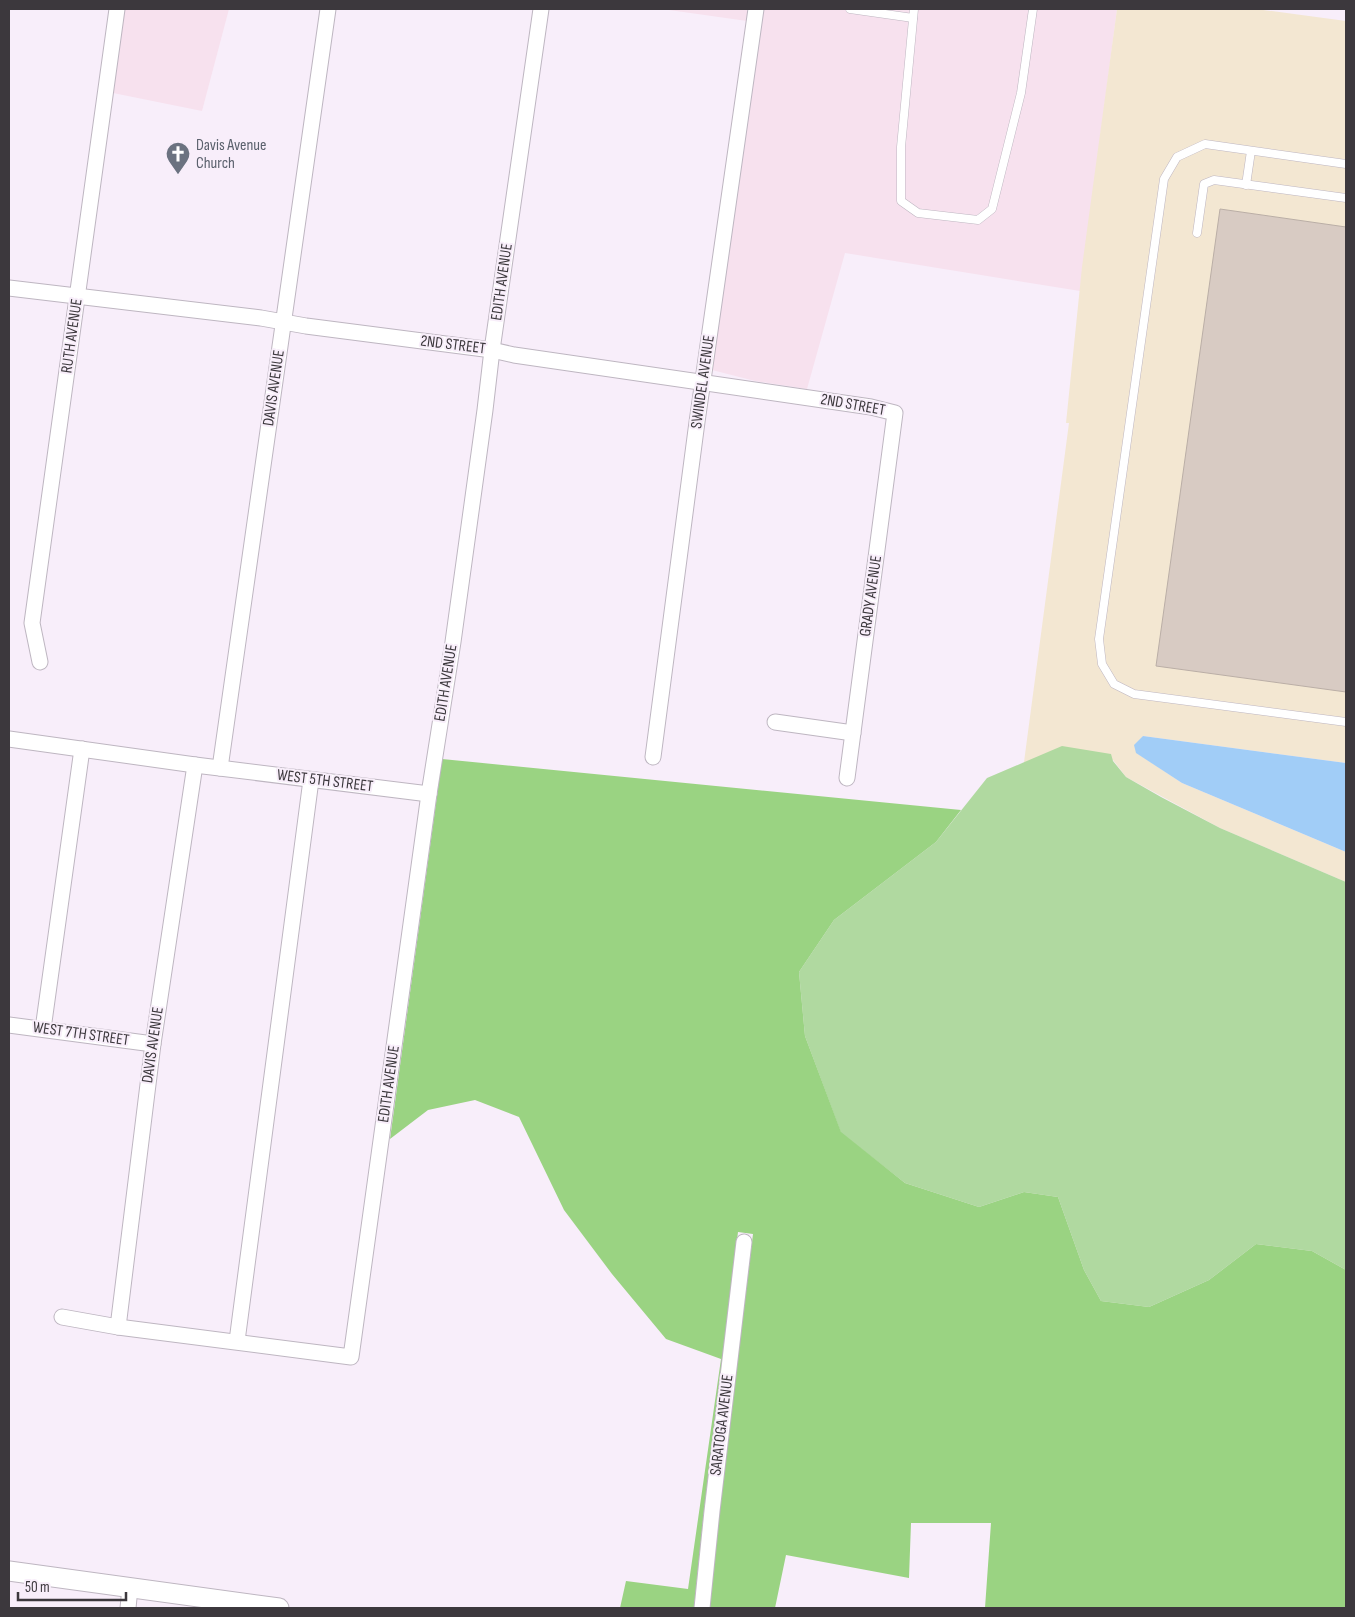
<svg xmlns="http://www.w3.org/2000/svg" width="1355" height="1617" font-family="'Sofia Sans Condensed',sans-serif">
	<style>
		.commercial { fill: #f7e1ee }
		.industrial { fill: #f3e7d2 }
		.green { fill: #b0d9a0 }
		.forest { fill: #9ad382 }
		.water { fill: #a1cdf7 }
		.building { fill: #d8cbc3; stroke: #baaea6 }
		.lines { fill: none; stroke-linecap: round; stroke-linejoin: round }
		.service-casing { stroke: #beb6c1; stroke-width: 9 }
		.minor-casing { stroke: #beb6c1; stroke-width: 17 }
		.tertiary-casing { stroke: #beb6c1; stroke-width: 21 }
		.service { stroke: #fff; stroke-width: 8 }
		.minor { stroke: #fff; stroke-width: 15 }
		.tertiary { stroke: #fff; stroke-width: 19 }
		.labels { text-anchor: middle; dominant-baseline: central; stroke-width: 4; stroke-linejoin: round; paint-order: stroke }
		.worship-label { font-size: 16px; fill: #5b616d; stroke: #f8eefa; text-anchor: start }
		.street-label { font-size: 16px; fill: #3c383d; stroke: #f8eefa }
	</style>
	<rect width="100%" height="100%" fill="#f8eefa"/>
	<g class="commercial">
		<polygon points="124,9 229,9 202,111 113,93"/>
		<polygon points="662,9 747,9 747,21"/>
		<polygon points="764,9 1117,9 1080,291 845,253 807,389 755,381 712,370"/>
	</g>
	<polygon class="industrial" points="1117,9 1256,9 1346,21 1346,763 1143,736 1137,753 1182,783 1346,852 1346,882 1220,828 1126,777 1113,760 1024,762 1069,423 1066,423 1082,267"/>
	<polygon class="green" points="1062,746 1111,754 1113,761 1126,777 1161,797 1220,828 1346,882 1346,1270 1312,1251 1256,1244 1209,1280 1149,1307 1101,1301 1084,1270 1058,1197 1024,1192 979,1207 905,1183 841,1133 805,1036 799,972 834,920 936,842 987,778"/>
	<polygon class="forest" points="442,759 961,810 936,842 834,920 799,972 805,1036 841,1132 905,1183 979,1207 1024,1192 1058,1197 1084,1270 1101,1301 1149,1307 1209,1280 1256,1244 1312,1251 1346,1270 1346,1608 985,1608 991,1523 911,1523 909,1578 786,1555 775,1608 709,1608 719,1512 753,1234 738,1232 704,1511 694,1608 620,1608 626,1581 688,1589 721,1359 666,1339 612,1274 564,1210 519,1117 475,1100 428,1110 390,1139"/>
	<polygon class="water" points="1143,736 1346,763 1346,852 1182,783 1136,753 1134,745"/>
	<polygon class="building" points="1220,209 1346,227 1346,692 1156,666"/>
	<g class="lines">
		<defs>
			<g id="service">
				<polyline points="850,9 913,18"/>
				<polyline points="914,9 901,147 901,201 918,213 978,220 992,209 1021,93 1033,9"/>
				<polyline points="1346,164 1205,144 1177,157 1164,179 1099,639 1102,664 1114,684 1134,694 1346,722"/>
				<polyline points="1246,185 1251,151"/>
				<polyline points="1197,233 1204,184 1214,180 1346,198"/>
			</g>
			<g id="minor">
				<polyline points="9,288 261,318 306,326 492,350 514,355 871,407 895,413 847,778"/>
				<polyline points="40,662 32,623 117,9"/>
				<polyline points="775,722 853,733"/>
				<polyline points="9,739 195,765 429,794"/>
				<polyline points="653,757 697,422 756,9"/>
				<polyline points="220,768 328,9"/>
				<polyline points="9,1025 153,1044"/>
				<polyline points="43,1029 82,749"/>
				<polyline points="62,1317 118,1327 351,1357 429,794 453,642 485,410 492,350 541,9"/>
				<polyline points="118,1327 153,1044 195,765"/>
				<polyline points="237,1341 311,780"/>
				<polyline points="128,1608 130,1588"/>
				<polyline points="702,1608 712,1511 744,1242"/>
			</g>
			<polyline id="tertiary" points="9,1571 279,1608"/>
		</defs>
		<use href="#service" class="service-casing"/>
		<use href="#minor" class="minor-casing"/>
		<use href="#tertiary" class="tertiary-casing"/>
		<use href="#service" class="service"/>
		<use href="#minor" class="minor"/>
		<use href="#tertiary" class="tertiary"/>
	</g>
	<defs>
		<symbol id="church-pin" viewBox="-11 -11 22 30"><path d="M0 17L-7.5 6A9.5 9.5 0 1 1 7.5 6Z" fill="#6b7280" stroke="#f8eefa"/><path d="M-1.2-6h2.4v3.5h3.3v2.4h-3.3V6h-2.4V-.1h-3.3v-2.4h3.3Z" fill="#fff"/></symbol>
	</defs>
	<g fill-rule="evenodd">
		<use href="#church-pin" x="164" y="140" width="28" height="38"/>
	</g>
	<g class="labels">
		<g class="worship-label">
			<text x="196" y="145">Davis Avenue<tspan x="196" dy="18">Church</tspan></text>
		</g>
		<g class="street-label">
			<text transform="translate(502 282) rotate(-82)">EDITH AVENUE</text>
			<text transform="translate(72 336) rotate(-82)">RUTH AVENUE</text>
			<text transform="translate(453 345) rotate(7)">2ND STREET</text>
			<text transform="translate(703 382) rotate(-82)">SWINDEL AVENUE</text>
			<text transform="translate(274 388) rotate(-82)">DAVIS AVENUE</text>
			<text transform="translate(853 405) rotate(10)">2ND STREET</text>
			<text transform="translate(871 596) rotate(-82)">GRADY AVENUE</text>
			<text transform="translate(446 683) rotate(-81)">EDITH AVENUE</text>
			<text transform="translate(325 781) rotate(7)">WEST 5TH STREET</text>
			<text transform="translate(81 1034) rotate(8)">WEST 7TH STREET</text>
			<text transform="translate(153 1045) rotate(-82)">DAVIS AVENUE</text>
			<text transform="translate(389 1084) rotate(-82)">EDITH AVENUE</text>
			<text transform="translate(722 1425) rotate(-83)">SARATOGA AVENUE</text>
		</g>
	</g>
	<rect width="1355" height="1617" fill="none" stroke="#3c383d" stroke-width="20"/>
	<path d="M18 1592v8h108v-8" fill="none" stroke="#3c383d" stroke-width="2.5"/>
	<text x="25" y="1592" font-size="15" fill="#3c383d" stroke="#f8eefa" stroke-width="4" paint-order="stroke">50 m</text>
</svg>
